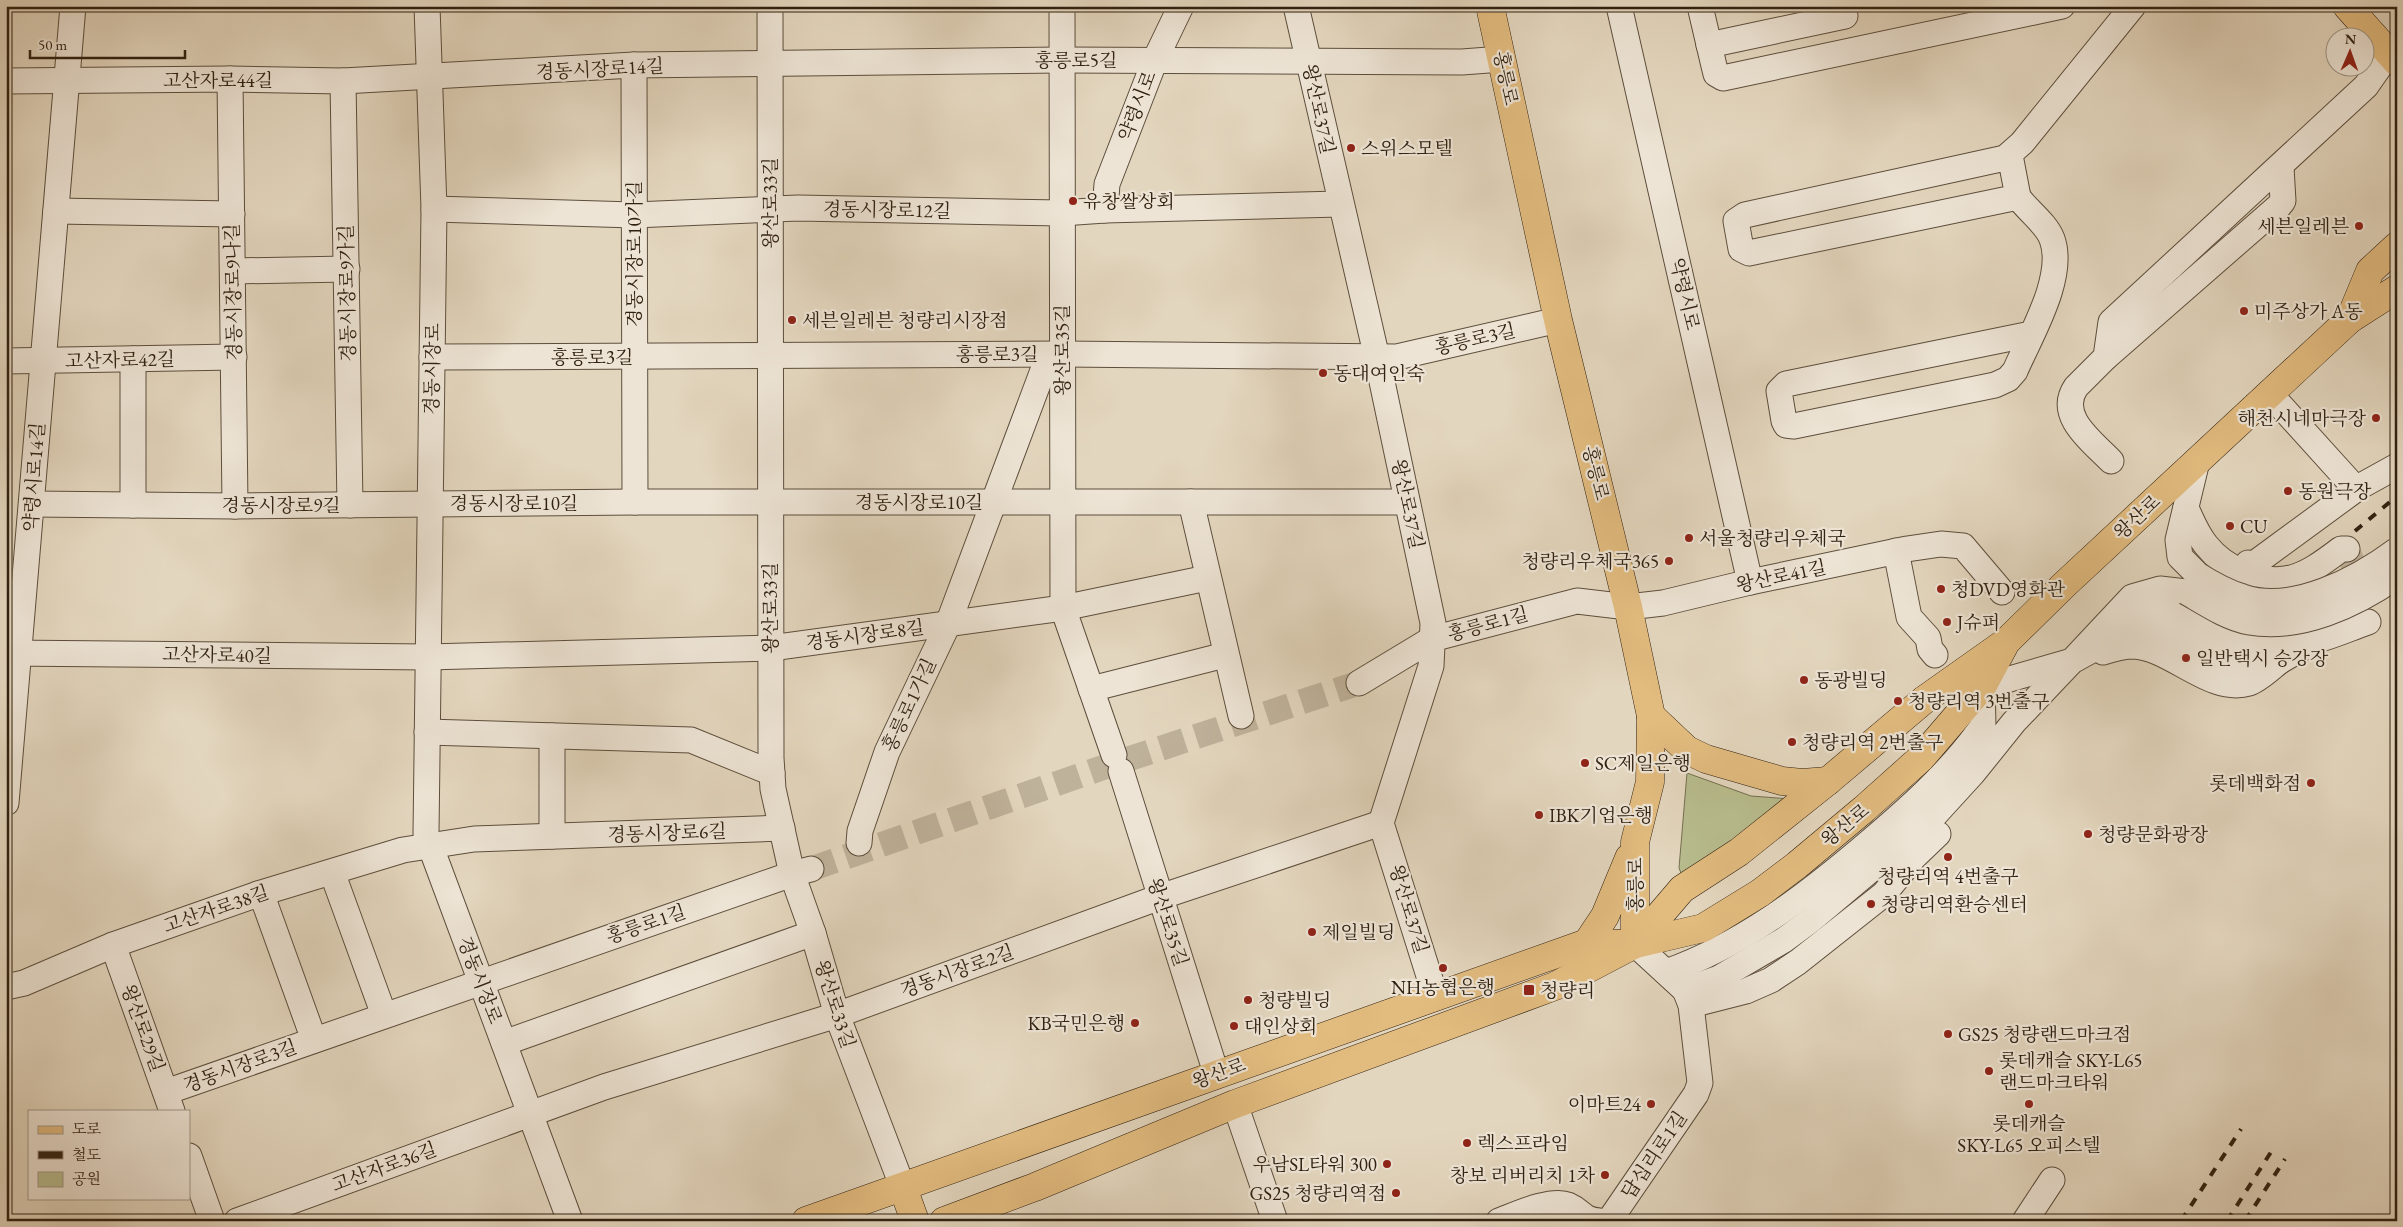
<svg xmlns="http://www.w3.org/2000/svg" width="2403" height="1227" font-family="'EB Garamond','Noto Serif KR',serif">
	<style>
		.green { fill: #b8bd8e; stroke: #746f50 }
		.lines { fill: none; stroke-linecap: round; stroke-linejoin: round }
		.minor-tunnel { stroke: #bfb29b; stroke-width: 25; stroke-dasharray: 25 12; stroke-linecap: butt }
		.minor-casing { stroke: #5d4e3c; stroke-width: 27 }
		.major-casing { stroke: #302111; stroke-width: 29 }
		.minor { stroke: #ede4d5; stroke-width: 25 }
		.major { stroke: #e2bb7f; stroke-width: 28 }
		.rail { stroke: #302111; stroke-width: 4; stroke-dasharray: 9 9; stroke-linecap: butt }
		.minor-bridge-casing { stroke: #5d4e3c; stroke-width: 27; stroke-linecap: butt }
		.minor-bridge { stroke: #ede4d5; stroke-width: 25 }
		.poi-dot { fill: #8f2418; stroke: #ede4d5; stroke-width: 2 }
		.labels { text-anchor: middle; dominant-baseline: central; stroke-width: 4.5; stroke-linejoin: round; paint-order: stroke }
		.street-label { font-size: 19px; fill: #302111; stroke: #ede4d5 }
		.poi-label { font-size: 19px; fill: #302111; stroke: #ede4d5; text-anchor: start }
	</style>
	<rect width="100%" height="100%" fill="#e3d6be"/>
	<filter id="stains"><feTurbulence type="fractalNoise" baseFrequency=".004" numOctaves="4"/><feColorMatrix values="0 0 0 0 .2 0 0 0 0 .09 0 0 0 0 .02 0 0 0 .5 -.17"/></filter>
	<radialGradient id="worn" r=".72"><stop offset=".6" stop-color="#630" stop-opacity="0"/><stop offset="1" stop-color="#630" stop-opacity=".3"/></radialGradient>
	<polygon class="green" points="1687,773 1751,796 1791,799 1686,875 1681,873 1679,868"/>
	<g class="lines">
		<g class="minor-tunnel">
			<polyline points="2347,549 2374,616 2368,622"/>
			<polyline points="811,869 1116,763 1359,683"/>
		</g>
		<defs>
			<g id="minor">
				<polyline points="427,6 434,209 426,834 570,1221"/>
				<polyline points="770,6 771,758 773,789 792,874 813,933 837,1015 903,1188"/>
				<polyline points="1062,6 1063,608 1114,755"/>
				<polyline points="1296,6 1377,358 1433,623 1431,666 1381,823 1435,995"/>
				<polyline points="1619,6 1750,582"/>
				<polyline points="1700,6 1714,66 1716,74 1723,78 2062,6"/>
				<polyline points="1709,45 1845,16"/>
				<polyline points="634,65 635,502"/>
				<polyline points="230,79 235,506"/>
				<polyline points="6,81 230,79 343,81 634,65 1063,60 1462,62 1502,59"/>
				<polyline points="343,81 350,505"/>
				<polyline points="2010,155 2018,197 1749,253 1741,249 1736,221 1745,215 2005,158 2022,143 2133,6"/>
				<path d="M2018,197C2027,210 2046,223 2052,239C2066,277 2030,336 2015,371L2008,379L1995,385L1794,426L1786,425L1784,421L1779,391L1786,384L2031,334"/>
				<polyline points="434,209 634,215 798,208 1062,213 1105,210 1340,204"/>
				<polyline points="1105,210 1107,184 1155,60 1181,6"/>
				<polyline points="56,211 232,214"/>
				<polyline points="233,271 347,269"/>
				<polyline points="432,357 1062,354 1397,357 1558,320"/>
				<polyline points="2106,357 2279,206 2283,201 2281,167"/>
				<polyline points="6,361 234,357"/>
				<polyline points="2270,394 2356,489"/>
				<path d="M2111,461C2093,442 2056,416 2076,387L2106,357L2111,322L2366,86L2389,53"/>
				<polyline points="2197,461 2178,540 2180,557 2198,575"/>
				<polyline points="1191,502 1241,716"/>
				<polyline points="32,504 235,506 635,502 1407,502"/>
				<polyline points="133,505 133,359"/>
				<path d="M2186,508C2192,521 2197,534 2206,545C2225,569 2261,585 2291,578C2310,573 2326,560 2341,549H2347"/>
				<polyline points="1896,551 1909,617 1928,638 1930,649 1935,655"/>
				<polyline points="2248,563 2254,564 2359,487 2397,466"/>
				<path d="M2116,619C2134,612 2149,607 2168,612C2214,633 2255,655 2307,643C2328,638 2348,629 2368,622"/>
				<path d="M2103,652C2113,649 2123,646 2133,646C2171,647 2210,695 2249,683C2259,680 2271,668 2280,661"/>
				<polyline points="6,653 428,657 771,648 1063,608 1207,578"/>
				<polyline points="1359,683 1432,639 1577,601 1628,607 1663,603 1750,582 1907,549 1941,544 1963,546 2002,592"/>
				<polyline points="1091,689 1225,655"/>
				<polyline points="427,732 691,740 772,773"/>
				<polyline points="1973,769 1983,726 1982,687 2072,661 2132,597 2160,589 2186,592"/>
				<polyline points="1121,771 1216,1073"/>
				<polyline points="6,803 73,6"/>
				<polyline points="552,836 552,736"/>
				<polyline points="859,843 860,831 887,752 948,624 1045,365 1062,354"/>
				<polyline points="332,872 384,1015"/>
				<polyline points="258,894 265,904 314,1040"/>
				<polyline points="113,945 172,1111"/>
				<path d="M1666,972C1742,945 1806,896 1867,844C1907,810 1948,774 1979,731"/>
				<polyline points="6,987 24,983 113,945 258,894 403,850 474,839 782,828"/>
				<polyline points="1685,990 1719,978 1784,940 1811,920 1931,819 1973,773 2014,722 2072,661 2134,627 2167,634 2223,661 2247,663 2280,661 2316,640"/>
				<polyline points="1691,1005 1746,991 1771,980 1798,962 1884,894 1914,857 1938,834"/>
				<polyline points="504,1043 813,933"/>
				<polyline points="166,1092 792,874 811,869"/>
				<polyline points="1235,1104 1275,1221"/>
				<polyline points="189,1156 212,1221"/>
				<polyline points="237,1221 604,1087 837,1015 1160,897 1381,823"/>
				<path d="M1499,1221C1515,1215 1551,1198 1568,1205C1582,1211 1581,1219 1599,1221"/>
				<polyline points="1609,1221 1696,1094 1700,1083 1691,1005 1685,990 1635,944"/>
				<polyline points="2025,1221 2052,1180"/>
			</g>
			<g id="major">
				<polyline points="1490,6 1558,320 1628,607 1651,716 1650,782 1635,842 1635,944"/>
				<polyline points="2347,6 2397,62"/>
				<polyline points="2350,319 2370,271 2397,246"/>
				<polyline points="1651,716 1687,750 1706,759 1782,781 1802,783 1828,781"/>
				<polyline points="1587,943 1605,916 1629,858"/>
				<polyline points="903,1188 915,1221"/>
				<polyline points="806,1221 1587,943 1635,944 1703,928 1760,893 1797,865 1864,809 1921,758 1982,687 2004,646"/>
				<polyline points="944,1221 1035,1187 1235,1104 1555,986 1635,944 1682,889 1739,852 1828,781 1924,700 2006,642 2064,585 2350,319 2397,289"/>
			</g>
		</defs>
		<use href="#minor" class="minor-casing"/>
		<use href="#major" class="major-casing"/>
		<use href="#minor" class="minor"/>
		<use href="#major" class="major"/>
		<g class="rail">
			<polyline points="2355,531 2397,496"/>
			<polyline points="2181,1221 2241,1129"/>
			<polyline points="2227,1221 2271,1152"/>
			<polyline points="2245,1221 2285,1159"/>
		</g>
		<defs>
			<g id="minor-bridge">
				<path d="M2198,575C2212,584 2227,592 2243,597C2293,614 2358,579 2397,550"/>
				<path d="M2186,592C2205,603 2227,618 2249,622C2300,631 2356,605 2397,576"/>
			</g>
		</defs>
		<use href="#minor-bridge" class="minor-bridge-casing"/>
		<use href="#minor-bridge" class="minor-bridge"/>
	</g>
	<g class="poi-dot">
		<circle cx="1351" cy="148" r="5"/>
		<circle cx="1073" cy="201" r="5"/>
		<circle cx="2359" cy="226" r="5"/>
		<circle cx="2244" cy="311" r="5"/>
		<circle cx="792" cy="320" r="5"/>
		<circle cx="1323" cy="373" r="5"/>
		<circle cx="2376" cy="418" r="5"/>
		<circle cx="2288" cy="491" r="5"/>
		<circle cx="2230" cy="526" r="5"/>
		<circle cx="1689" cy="538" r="5"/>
		<circle cx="1669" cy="561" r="5"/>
		<circle cx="1941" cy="589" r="5"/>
		<circle cx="1947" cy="622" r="5"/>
		<circle cx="2186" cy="658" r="5"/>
		<circle cx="1804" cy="680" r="5"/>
		<circle cx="1898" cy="701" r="5"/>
		<circle cx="1792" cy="742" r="5"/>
		<circle cx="1585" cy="763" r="5"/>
		<circle cx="2311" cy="783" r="5"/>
		<circle cx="1539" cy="815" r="5"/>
		<circle cx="2088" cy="834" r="5"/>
		<circle cx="1948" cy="857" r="5"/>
		<circle cx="1871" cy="904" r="5"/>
		<circle cx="1312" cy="932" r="5"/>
		<circle cx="1443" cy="968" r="5"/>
		<rect x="1523" y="984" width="12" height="12" rx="2.5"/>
		<circle cx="1248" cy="1000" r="5"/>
		<circle cx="1135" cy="1023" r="5"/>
		<circle cx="1234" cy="1026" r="5"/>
		<circle cx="1948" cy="1034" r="5"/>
		<circle cx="1989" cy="1071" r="5"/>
		<circle cx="1651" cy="1104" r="5"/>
		<circle cx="2029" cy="1104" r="5"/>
		<circle cx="1467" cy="1143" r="5"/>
		<circle cx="1387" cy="1164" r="5"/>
		<circle cx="1605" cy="1175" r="5"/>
		<circle cx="1396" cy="1193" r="5"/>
	</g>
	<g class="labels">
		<g class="street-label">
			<text x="1076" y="60">홍릉로5길</text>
			<text transform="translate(600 69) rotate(-3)">경동시장로14길</text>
			<text transform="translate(1506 78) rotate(78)">홍릉로</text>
			<text x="218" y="80">고산자로44길</text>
			<text transform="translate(1137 106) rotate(-69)">약령시로</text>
			<text transform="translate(1319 109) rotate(78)">왕산로37길</text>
			<text transform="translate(770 203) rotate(-90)">왕산로33길</text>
			<text transform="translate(887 210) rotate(1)">경동시장로12길</text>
			<text transform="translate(634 254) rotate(-90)">경동시장로10가길</text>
			<text transform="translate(233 292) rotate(-91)">경동시장로9나길</text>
			<text transform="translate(347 293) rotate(-91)">경동시장로9가길</text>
			<text transform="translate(1685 294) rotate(77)">약령시로</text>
			<text transform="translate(1475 339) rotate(-13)">홍릉로3길</text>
			<text transform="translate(1062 350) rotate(-90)">왕산로35길</text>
			<text x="997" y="354">홍릉로3길</text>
			<text x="592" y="357">홍릉로3길</text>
			<text transform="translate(120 360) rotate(-1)">고산자로42길</text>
			<text transform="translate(432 369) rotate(-89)">경동시장로</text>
			<text transform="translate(1596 473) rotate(76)">홍릉로</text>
			<text transform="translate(34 477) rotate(-86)">약령시로14길</text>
			<text x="919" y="502">경동시장로10길</text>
			<text x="514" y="503">경동시장로10길</text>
			<text transform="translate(1408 504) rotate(78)">왕산로37길</text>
			<text x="281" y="505">경동시장로9길</text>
			<text transform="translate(2137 517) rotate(-43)">왕산로</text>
			<text transform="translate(1781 576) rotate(-12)">왕산로41길</text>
			<text transform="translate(770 608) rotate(-90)">왕산로33길</text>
			<text transform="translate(1488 624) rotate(-15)">홍릉로1길</text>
			<text transform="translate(865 635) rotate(-8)">경동시장로8길</text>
			<text transform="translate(217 655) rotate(1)">고산자로40길</text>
			<text transform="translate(909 705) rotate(-65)">홍릉로1가길</text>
			<text transform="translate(1845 825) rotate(-39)">왕산로</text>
			<text transform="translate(667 833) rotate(-2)">경동시장로6길</text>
			<text transform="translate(1635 885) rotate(-90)">홍릉로</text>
			<text transform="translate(216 909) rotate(-19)">고산자로38길</text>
			<text transform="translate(1409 909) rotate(73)">왕산로37길</text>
			<text transform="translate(1168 922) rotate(72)">왕산로35길</text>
			<text transform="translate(646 924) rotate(-19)">홍릉로1길</text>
			<text transform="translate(957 971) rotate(-20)">경동시장로2길</text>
			<text transform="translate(480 980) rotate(69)">경동시장로</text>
			<text transform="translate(835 1004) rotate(72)">왕산로33길</text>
			<text transform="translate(143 1028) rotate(70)">왕산로29길</text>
			<text transform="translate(240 1066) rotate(-20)">경동시장로3길</text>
			<text transform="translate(1219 1073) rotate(-20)">왕산로</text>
			<text transform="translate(1654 1155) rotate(-56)">답십리로1길</text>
			<text transform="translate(384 1167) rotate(-20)">고산자로36길</text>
		</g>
		<g class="poi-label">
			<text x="1361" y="148">스위스모텔</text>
			<text x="1083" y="201">유창쌀상회</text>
			<text x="2349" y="226" text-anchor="end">세븐일레븐</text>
			<text x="2254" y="311">미주상가 A동</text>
			<text x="802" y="320">세븐일레븐 청량리시장점</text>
			<text x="1333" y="373">동대여인숙</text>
			<text x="2366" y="418" text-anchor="end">해천시네마극장</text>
			<text x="2298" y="491">동원극장</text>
			<text x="2240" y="526">CU</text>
			<text x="1699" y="538">서울청량리우체국</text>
			<text x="1659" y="561" text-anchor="end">청량리우체국365</text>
			<text x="1951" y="589">청DVD영화관</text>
			<text x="1957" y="622">J슈퍼</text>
			<text x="2196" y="658">일반택시 승강장</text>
			<text x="1814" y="680">동광빌딩</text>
			<text x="1908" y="701">청량리역 3번출구</text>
			<text x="1802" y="742">청량리역 2번출구</text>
			<text x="1595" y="763">SC제일은행</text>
			<text x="2301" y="783" text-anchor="end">롯데백화점</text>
			<text x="1549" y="815">IBK기업은행</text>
			<text x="2098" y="834">청량문화광장</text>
			<text x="1948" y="876" text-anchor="middle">청량리역 4번출구</text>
			<text x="1881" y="904">청량리역환승센터</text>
			<text x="1322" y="932">제일빌딩</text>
			<text x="1443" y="987" text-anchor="middle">NH농협은행</text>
			<text x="1540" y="990">청량리</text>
			<text x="1258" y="1000">청량빌딩</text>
			<text x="1125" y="1023" text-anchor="end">KB국민은행</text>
			<text x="1244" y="1026">대인상회</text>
			<text x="1958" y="1034">GS25 청량랜드마크점</text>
			<text x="1999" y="1060">롯데캐슬 SKY-L65<tspan x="1999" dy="22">랜드마크타워</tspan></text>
			<text x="1641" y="1104" text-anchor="end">이마트24</text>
			<text x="2029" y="1123" text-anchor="middle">롯데캐슬<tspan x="2029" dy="22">SKY-L65 오피스텔</tspan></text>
			<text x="1477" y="1143">렉스프라임</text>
			<text x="1377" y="1164" text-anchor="end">우남SL타워 300</text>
			<text x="1595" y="1175" text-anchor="end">창보 리버리치 1차</text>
			<text x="1386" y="1193" text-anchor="end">GS25 청량리역점</text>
		</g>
	</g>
	<rect width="2403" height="1227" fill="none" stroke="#e3d6be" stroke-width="25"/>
	<rect x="8" y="8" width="2388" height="1212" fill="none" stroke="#302111" stroke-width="2.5"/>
	<rect x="12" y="12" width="2378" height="1202" fill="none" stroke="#302111"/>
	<rect x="28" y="1110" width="162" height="90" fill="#ede4d5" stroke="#a19687"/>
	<rect x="38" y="1126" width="25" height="8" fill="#e2bb7f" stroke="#a19687"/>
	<text x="72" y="1134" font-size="15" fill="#302111">도로</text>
	<rect x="38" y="1151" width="25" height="8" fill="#302111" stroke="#a19687"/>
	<text x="72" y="1160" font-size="15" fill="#302111">철도</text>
	<rect x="38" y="1172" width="25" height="15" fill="#b8bd8e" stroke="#a19687"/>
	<text x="72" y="1184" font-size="15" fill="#302111">공원</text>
	<g transform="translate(2350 52) rotate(2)"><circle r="24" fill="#ede4d5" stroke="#a19687"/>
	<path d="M0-4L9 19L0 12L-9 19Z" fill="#8f2418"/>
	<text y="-8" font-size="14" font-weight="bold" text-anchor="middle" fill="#302111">N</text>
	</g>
	<path d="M30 50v8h155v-8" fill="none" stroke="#302111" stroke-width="2.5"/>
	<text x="38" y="50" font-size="15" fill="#302111" stroke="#ede4d5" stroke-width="4" paint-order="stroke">50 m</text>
	<rect width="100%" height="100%" filter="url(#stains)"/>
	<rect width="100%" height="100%" fill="url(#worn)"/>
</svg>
